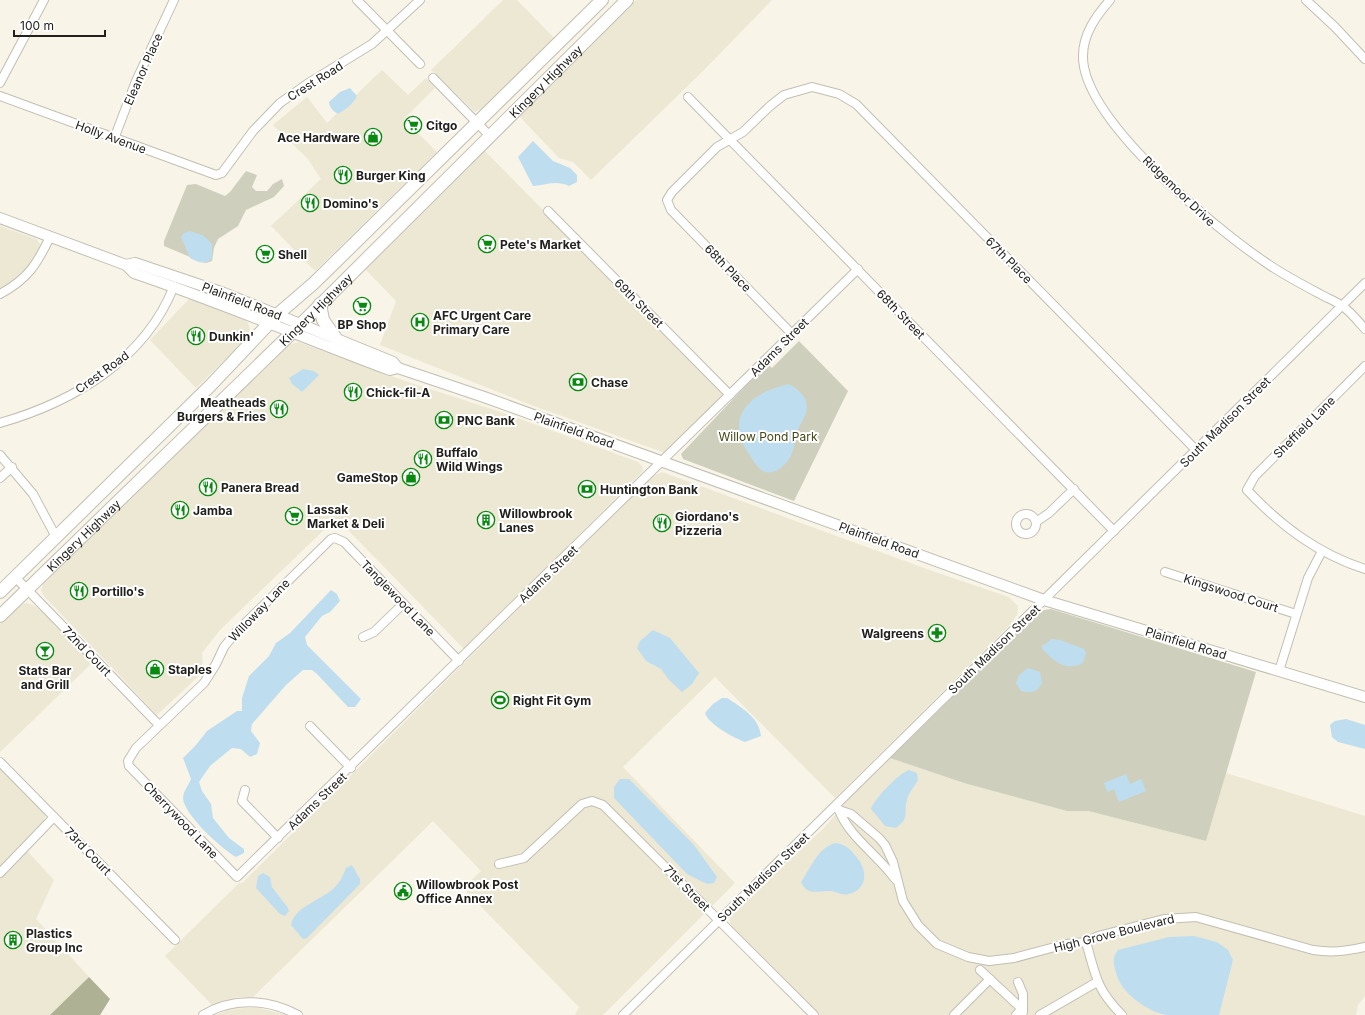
<svg xmlns="http://www.w3.org/2000/svg" width="1365" height="1015" font-family="Inter,sans-serif">
	<style>
		.built { fill: #ede8d4 }
		.green { fill: #ced0bd }
		.forest { fill: #aeb193 }
		.water { fill: #bedef0 }
		.lines { fill: none; stroke-linecap: round; stroke-linejoin: round }
		.minor-casing { stroke: #c2bfb2; stroke-width: 10 }
		.major-casing { stroke: #c2bfb2; stroke-width: 12 }
		.highway-casing { stroke: #c2bfb2; stroke-width: 14 }
		.minor { stroke: #fff; stroke-width: 8 }
		.major { stroke: #fff; stroke-width: 10 }
		.highway { stroke: #fff; stroke-width: 12 }
		.labels { text-anchor: middle; dominant-baseline: central; stroke-width: 4; stroke-linejoin: round; paint-order: stroke }
		.street-label { font-size: 12px; fill: #23211d; stroke: #fff }
		.poi-label { font-size: 12px; font-weight: bold; fill: #23211d; stroke: #fff; text-anchor: start }
		.park-label { font-size: 12px; fill: #444814; stroke: #fff }
	</style>
	<rect width="100%" height="100%" fill="#f8f4e7"/>
	<g class="built">
		<polygon points="503,0 517,0 554,38 482,108 475,112 431,70"/>
		<polygon points="636,0 772,0 704,70 591,180 573,162 559,158 518,115"/>
		<polygon points="382,70 408,95 426,78 435,88 404,119 437,152 315,271 271,226 321,179 308,159 273,125 307,97 327,123"/>
		<polygon points="483,149 720,390 722,394 721,398 665,453 531,405 380,345 396,301 363,267"/>
		<polygon points="0,226 36,239 41,245 27,270 0,290"/>
		<polygon points="190,298 241,317 248,323 250,330 250,335 196,388 150,340"/>
		<polygon points="298,342 411,383 501,412 638,462 642,466 643,471 464,649 346,528 327,527 220,630 202,653 203,672 157,715 44,596 41,590 43,584 288,345"/>
		<polygon points="662,472 935,572 1009,597 1018,606 1017,615 1009,626 835,798 715,677 623,767 735,883 603,1015 575,1015 579,1007 463,888 481,871 433,821 253,997 237,997 212,1005 165,956 240,882 241,884 653,476"/>
		<polygon points="26,603 33,605 46,614 93,662 0,752 0,624 19,606"/>
		<polygon points="890,758 964,783 1067,811 1087,811 1206,841 1226,773 1365,816 1365,996 1358,1005 1356,1015 819,1015 733,928 730,924 730,917 761,886 823,829 854,793"/>
		<polygon points="0,766 43,809 46,814 43,825 0,868"/>
		<polygon points="27,851 54,880 36,919 89,977 50,1015 0,1015 0,877"/>
		<polygon points="243,1008 260,1008 286,1015 215,1015 229,1010"/>
	</g>
	<g class="green">
		<polygon points="246,171 257,175 252,187 256,191 267,191 273,184 282,179 284,186 274,197 246,210 238,226 218,239 214,248 212,261 206,263 202,262 164,246 164,241 187,185 196,184 225,196 230,192"/>
		<polygon points="799,341 848,391 794,501 683,459 681,454 767,363 772,368"/>
		<polygon points="1051,609 1256,672 1206,841 1088,811 1067,811 964,783 890,758 1035,616 1044,610"/>
	</g>
	<polygon class="forest" points="89,977 110,999 100,1015 50,1015"/>
	<g class="water">
		<path d="M350,88L357,96C354,103 345,110 338,114C334,112 329,107 329,102L340,92Z"/>
		<path d="M533,141L553,161L570,168L577,175V182L569,186C556,180 547,185 533,186L518,157Z"/>
		<path d="M190,231L204,236L212,244V258C205,266 198,262 190,258L181,237L184,233Z"/>
		<polygon points="303,369 314,371 319,375 302,392 292,384 289,378"/>
		<path d="M788,384C798,389 806,395 807,407C807,416 800,423 797,432C794,438 795,446 792,453C789,462 777,475 765,472C758,469 753,460 749,454C723,415 752,393 788,384Z"/>
		<path d="M331,590L337,594L340,601L330,612L322,616L305,637L307,645L361,699L355,707H348L317,674L312,670H303L286,685L252,724L251,731L260,743L257,754L250,757L241,749L232,748L210,766L199,782L202,791L211,804L213,818L229,838L244,849V853L236,857C222,849 184,815 183,798C183,791 189,785 191,779L183,758L196,745L207,731L237,711H242V698L249,676L269,656L276,643L290,633Z"/>
		<polygon points="653,630 670,638 699,673 692,684 682,692 669,680 661,669 646,661 637,648 640,641"/>
		<path d="M1052,639L1060,640L1084,649L1086,653L1083,663C1064,672 1055,661 1042,649V646Z"/>
		<path d="M1028,668L1040,672L1042,683C1037,693 1031,693 1021,691L1016,683L1019,675Z"/>
		<path d="M722,698H727C742,708 759,717 761,736L745,742C734,738 708,724 705,713L713,704Z"/>
		<polygon points="1346,719 1365,725 1365,749 1338,742 1332,737 1330,725 1335,721"/>
		<path d="M909,770L917,773L918,780C915,786 908,793 907,800C903,815 911,816 896,828L885,826L871,809C874,799 899,773 909,770Z"/>
		<polygon points="1126,774 1130,784 1141,779 1146,791 1119,802 1114,789 1107,792 1104,783"/>
		<polygon points="620,779 629,779 694,845 717,877 714,883 707,884 687,874 614,798 614,787"/>
		<path d="M837,843C847,845 852,851 858,859C868,871 867,890 849,894C842,896 838,892 831,891C818,890 808,897 801,882C810,869 819,845 837,843Z"/>
		<path d="M352,865L360,879V884L307,938L303,939L291,925C294,907 321,900 333,889C339,884 343,876 346,868Z"/>
		<polygon points="263,873 270,877 272,887 288,908 289,911 285,916 280,914 256,888 258,876"/>
		<path d="M1194,936L1217,942L1228,950L1233,960L1219,1015C1202,1015 1183,1015 1166,1015C1147,1011 1123,994 1117,976C1114,965 1111,959 1118,950L1169,937Z"/>
	</g>
	<g class="lines">
		<defs>
			<g id="minor">
				<polyline points="357,0 420,64"/>
				<path d="M1110,0C1096,16 1083,34 1083,56C1082,119 1215,228 1265,262C1282,274 1301,284 1320,294C1327,298 1335,301 1341,305C1350,311 1358,321 1365,329"/>
				<polyline points="1306,0 1335,27 1365,59"/>
				<polyline points="433,78 489,135"/>
				<polyline points="0,83 44,0"/>
				<polyline points="0,96 216,175 222,173 253,131 280,103 307,84 372,44 420,0"/>
				<polyline points="688,97 1114,531"/>
				<polyline points="114,139 136,81 174,0"/>
				<polyline points="548,211 730,395"/>
				<path d="M0,294C28,279 37,264 50,237"/>
				<polyline points="792,334 671,210 667,200 672,192 717,147 743,132 770,106 784,95 812,87 839,94 856,104 1196,450"/>
				<path d="M1365,366L1255,476L1247,490C1281,526 1318,554 1365,569"/>
				<path d="M0,423C73,402 145,360 174,286"/>
				<polyline points="0,455 33,494 56,537"/>
				<polyline points="0,478 12,467"/>
				<circle cx="1026" cy="524" r="10"/>
				<polyline points="1036,522 1049,513 1074,489"/>
				<polyline points="1165,572 1296,614"/>
				<polyline points="15,577 159,725"/>
				<polyline points="363,637 374,632 403,604"/>
				<polyline points="459,661 344,542 335,538 331,539 236,632 224,647 216,664 204,683 136,748 128,761 129,766 237,877 858,269"/>
				<polyline points="1279,671 1308,578 1322,551"/>
				<polyline points="310,726 351,768"/>
				<polyline points="0,762 175,940"/>
				<polyline points="245,790 242,801 278,838"/>
				<path d="M839,810L851,814L879,838L885,845L893,862L903,901L918,925L937,944L968,957L989,961L1014,958L1066,944L1086,942L1098,936L1164,919L1196,917L1313,950C1332,953 1347,951 1365,947"/>
				<path d="M839,810C849,837 879,856 895,879"/>
				<polyline points="499,864 524,858 582,804 592,801 603,805 814,1015"/>
				<polyline points="0,873 54,817"/>
				<path d="M1086,942C1096,976 1096,989 1122,1015"/>
				<polyline points="980,970 1022,1009 1016,1015"/>
				<polyline points="1018,982 1023,994 1023,1012"/>
				<path d="M203,1015C233,997 268,999 298,1015"/>
				<polyline points="623,1015 1365,283"/>
				<polyline points="954,1015 990,979"/>
				<polyline points="1040,1015 1097,982"/>
			</g>
			<g id="major">
				<path d="M0,218L126,265L134,273C220,302 304,338 390,370L398,368L484,397L1044,600L1365,697"/>
				<polyline points="126,265 135,263 224,293 393,362 398,368"/>
			</g>
			<g id="highway">
				<polyline points="320,304 323,320 337,340"/>
				<polyline points="0,592 210,386 278,314 314,283 602,0"/>
				<path id="s1" d="M0,616L301,324L627,0"/>
			</g>
		</defs>
		<use href="#minor" class="minor-casing"/>
		<use href="#major" class="major-casing"/>
		<use href="#highway" class="highway-casing"/>
		<use href="#minor" class="minor"/>
		<use href="#major" class="major"/>
		<use href="#highway" class="highway"/>
	</g>
	<defs>
		<symbol id="supermarket-ring" viewBox="-11 -11 22 22"><circle r="9.5" fill="#fff" stroke="#0a8911" stroke-width="1.5"/><path d="M-6-5.5h2.5l.6 2H6L4.5 2H-2.5L-4.4-4H-6ZM-1.5 3.2a1.3 1.3 0 1 0 .1 0ZM3 3.2a1.3 1.3 0 1 0 .1 0Z" fill="#0a8911"/></symbol>
		<symbol id="shop-ring" viewBox="-11 -11 22 22"><circle r="9.5" fill="#fff" stroke="#0a8911" stroke-width="1.5"/><path d="M-5-2.5h2.3a2.7 3.5 0 0 1 5.4 0H5L5.5 6h-11ZM-1.5-2.5h3a1.5 2.3 0 0 0-3 0Z" fill="#0a8911"/></symbol>
		<symbol id="restaurant-ring" viewBox="-11 -11 22 22"><circle r="9.5" fill="#fff" stroke="#0a8911" stroke-width="1.5"/><path d="M-5-6h1v4h1v-4h1v4h1v-4h1v5L-1.5 .5V6h-2V.5L-5-1ZM5-6V6H3V1.5H1.5Q1.5-4 5-6Z" fill="#0a8911"/></symbol>
		<symbol id="hospital-ring" viewBox="-11 -11 22 22"><circle r="9.5" fill="#fff" stroke="#0a8911" stroke-width="1.5"/><path d="M-5-5h3v3.5h4V-5h3V5h-3V1.5h-4V5h-3Z" fill="#0a8911"/></symbol>
		<symbol id="bank-ring" viewBox="-11 -11 22 22"><circle r="9.5" fill="#fff" stroke="#0a8911" stroke-width="1.5"/><path d="M-6-4H6V4H-6ZM0-2.3a2.3 2.3 0 1 0 0 4.6a2.3 2.3 0 1 0 0-4.6Z" fill="#0a8911"/></symbol>
		<symbol id="building-ring" viewBox="-11 -11 22 22"><circle r="9.5" fill="#fff" stroke="#0a8911" stroke-width="1.5"/><path d="M-4-6H4V6H1V3H-1V6H-4ZM-2.5-4.3h1.7v1.8h-1.7ZM.8-4.3h1.7v1.8H.8ZM-2.5-1h1.7V.8h-1.7ZM.8-1h1.7V.8H.8Z" fill="#0a8911"/></symbol>
		<symbol id="pharmacy-ring" viewBox="-11 -11 22 22"><circle r="9.5" fill="#fff" stroke="#0a8911" stroke-width="1.5"/><path d="M-2-6h4v4h4v4h-4v4h-4v-4h-4v-4h4Z" fill="#0a8911"/></symbol>
		<symbol id="bar-ring" viewBox="-11 -11 22 22"><circle r="9.5" fill="#fff" stroke="#0a8911" stroke-width="1.5"/><path d="M-6-5H6L.8 .8V4.5H3.5V6h-7V4.5H-.8V.8Z" fill="#0a8911"/></symbol>
		<symbol id="stadium-ring" viewBox="-11 -11 22 22"><circle r="9.5" fill="#fff" stroke="#0a8911" stroke-width="1.5"/><path d="M0-5a6.5 5 0 1 0 0 10a6.5 5 0 1 0 0-10ZM-3.5-1.8h7v3.6h-7Z" fill="#0a8911"/></symbol>
		<symbol id="civic-ring" viewBox="-11 -11 22 22"><circle r="9.5" fill="#fff" stroke="#0a8911" stroke-width="1.5"/><path d="M-.6-6.5H3V-4.5H.6V-3L4-1V1h2V6H-6V1h2V-1L-.6-3ZM-1.2 2.5V6h2.4V2.5Z" fill="#0a8911"/></symbol>
	</defs>
	<g fill-rule="evenodd">
		<use href="#supermarket-ring" x="403" y="115" width="20" height="20"/>
		<use href="#shop-ring" x="363" y="127" width="20" height="20"/>
		<use href="#restaurant-ring" x="333" y="165" width="20" height="20"/>
		<use href="#restaurant-ring" x="300" y="193" width="20" height="20"/>
		<use href="#supermarket-ring" x="477" y="234" width="20" height="20"/>
		<use href="#supermarket-ring" x="255" y="244" width="20" height="20"/>
		<use href="#supermarket-ring" x="352" y="296" width="20" height="20"/>
		<use href="#hospital-ring" x="410" y="312" width="20" height="20"/>
		<use href="#restaurant-ring" x="186" y="326" width="20" height="20"/>
		<use href="#bank-ring" x="568" y="372" width="20" height="20"/>
		<use href="#restaurant-ring" x="343" y="382" width="20" height="20"/>
		<use href="#restaurant-ring" x="269" y="399" width="20" height="20"/>
		<use href="#bank-ring" x="434" y="410" width="20" height="20"/>
		<use href="#restaurant-ring" x="413" y="449" width="20" height="20"/>
		<use href="#shop-ring" x="401" y="467" width="20" height="20"/>
		<use href="#restaurant-ring" x="198" y="477" width="20" height="20"/>
		<use href="#bank-ring" x="577" y="479" width="20" height="20"/>
		<use href="#restaurant-ring" x="170" y="500" width="20" height="20"/>
		<use href="#supermarket-ring" x="284" y="506" width="20" height="20"/>
		<use href="#building-ring" x="476" y="510" width="20" height="20"/>
		<use href="#restaurant-ring" x="652" y="513" width="20" height="20"/>
		<use href="#restaurant-ring" x="69" y="581" width="20" height="20"/>
		<use href="#pharmacy-ring" x="927" y="623" width="20" height="20"/>
		<use href="#bar-ring" x="35" y="641" width="20" height="20"/>
		<use href="#shop-ring" x="145" y="659" width="20" height="20"/>
		<use href="#stadium-ring" x="490" y="690" width="20" height="20"/>
		<use href="#civic-ring" x="393" y="881" width="20" height="20"/>
		<use href="#building-ring" x="3" y="930" width="20" height="20"/>
	</g>
	<g class="labels">
		<g class="street-label">
			<text transform="translate(143 69) rotate(-66)">Eleanor Place</text>
			<text transform="translate(315 81) rotate(-32)">Crest Road</text>
			<text stroke="none"><textPath href="#s1" startOffset="764">Kingery Highway</textPath></text>
			<text transform="translate(111 137) rotate(20)">Holly Avenue</text>
			<text transform="translate(1179 191) rotate(44)">Ridgemoor Drive</text>
			<text transform="translate(1009 260) rotate(45)">67th Place</text>
			<text transform="translate(728 268) rotate(46)">68th Place</text>
			<text transform="translate(242 301) rotate(21)">Plainfield Road</text>
			<text transform="translate(639 303) rotate(45)">69th Street</text>
			<text stroke="none"><textPath href="#s1" startOffset="440">Kingery Highway</textPath></text>
			<text transform="translate(901 314) rotate(46)">68th Street</text>
			<text transform="translate(779 347) rotate(-45)">Adams Street</text>
			<text transform="translate(102 372) rotate(-36)">Crest Road</text>
			<text transform="translate(1225 422) rotate(-45)">South Madison Street</text>
			<text transform="translate(1304 427) rotate(-45)">Sheffield Lane</text>
			<text transform="translate(574 430) rotate(20)">Plainfield Road</text>
			<text stroke="none"><textPath href="#s1" startOffset="116">Kingery Highway</textPath></text>
			<text transform="translate(879 540) rotate(20)">Plainfield Road</text>
			<text transform="translate(548 574) rotate(-44)">Adams Street</text>
			<text transform="translate(1231 593) rotate(18)">Kingswood Court</text>
			<text transform="translate(398 598) rotate(46)">Tanglewood Lane</text>
			<text transform="translate(259 610) rotate(-46)">Willoway Lane</text>
			<text transform="translate(1186 643) rotate(17)">Plainfield Road</text>
			<text transform="translate(994 649) rotate(-44)">South Madison Street</text>
			<text transform="translate(87 651) rotate(46)">72nd Court</text>
			<text transform="translate(317 801) rotate(-44)">Adams Street</text>
			<text transform="translate(181 820) rotate(46)">Cherrywood Lane</text>
			<text transform="translate(88 851) rotate(46)">73rd Court</text>
			<text transform="translate(763 877) rotate(-44)">South Madison Street</text>
			<text transform="translate(687 888) rotate(45)">71st Street</text>
			<text transform="translate(1114 933) rotate(-14)">High Grove Boulevard</text>
		</g>
		<g class="poi-label">
			<text x="426" y="125">Citgo</text>
			<text x="360" y="137" text-anchor="end">Ace Hardware</text>
			<text x="356" y="175">Burger King</text>
			<text x="323" y="203">Domino's</text>
			<text x="500" y="244">Pete's Market</text>
			<text x="278" y="254">Shell</text>
			<text x="433" y="315">AFC Urgent Care<tspan x="433" dy="14">Primary Care</tspan></text>
			<text x="362" y="324" text-anchor="middle">BP Shop</text>
			<text x="209" y="336">Dunkin'</text>
			<text x="591" y="382">Chase</text>
			<text x="366" y="392">Chick-fil-A</text>
			<text x="266" y="402" text-anchor="end">Meatheads<tspan x="266" dy="14">Burgers &amp; Fries</tspan></text>
			<text x="457" y="420">PNC Bank</text>
			<text x="436" y="452">Buffalo<tspan x="436" dy="14">Wild Wings</tspan></text>
			<text x="398" y="477" text-anchor="end">GameStop</text>
			<text x="221" y="487">Panera Bread</text>
			<text x="600" y="489">Huntington Bank</text>
			<text x="307" y="509">Lassak<tspan x="307" dy="14">Market &amp; Deli</tspan></text>
			<text x="193" y="510">Jamba</text>
			<text x="499" y="513">Willowbrook<tspan x="499" dy="14">Lanes</tspan></text>
			<text x="675" y="516">Giordano's<tspan x="675" dy="14">Pizzeria</tspan></text>
			<text x="92" y="591">Portillo's</text>
			<text x="924" y="633" text-anchor="end">Walgreens</text>
			<text x="168" y="669">Staples</text>
			<text x="45" y="670" text-anchor="middle">Stats Bar<tspan x="45" dy="14">and Grill</tspan></text>
			<text x="513" y="700">Right Fit Gym</text>
			<text x="416" y="884">Willowbrook Post<tspan x="416" dy="14">Office Annex</tspan></text>
			<text x="26" y="933">Plastics<tspan x="26" dy="14">Group Inc</tspan></text>
		</g>
		<g class="park-label">
			<text x="768" y="436">Willow Pond Park</text>
		</g>
	</g>
	<path d="M14 30v6h91v-6" fill="none" stroke="#23211d" stroke-width="2"/>
	<text x="20" y="30" font-size="12" fill="#23211d" stroke="#ffffff" stroke-width="3" paint-order="stroke">100 m</text>
</svg>
